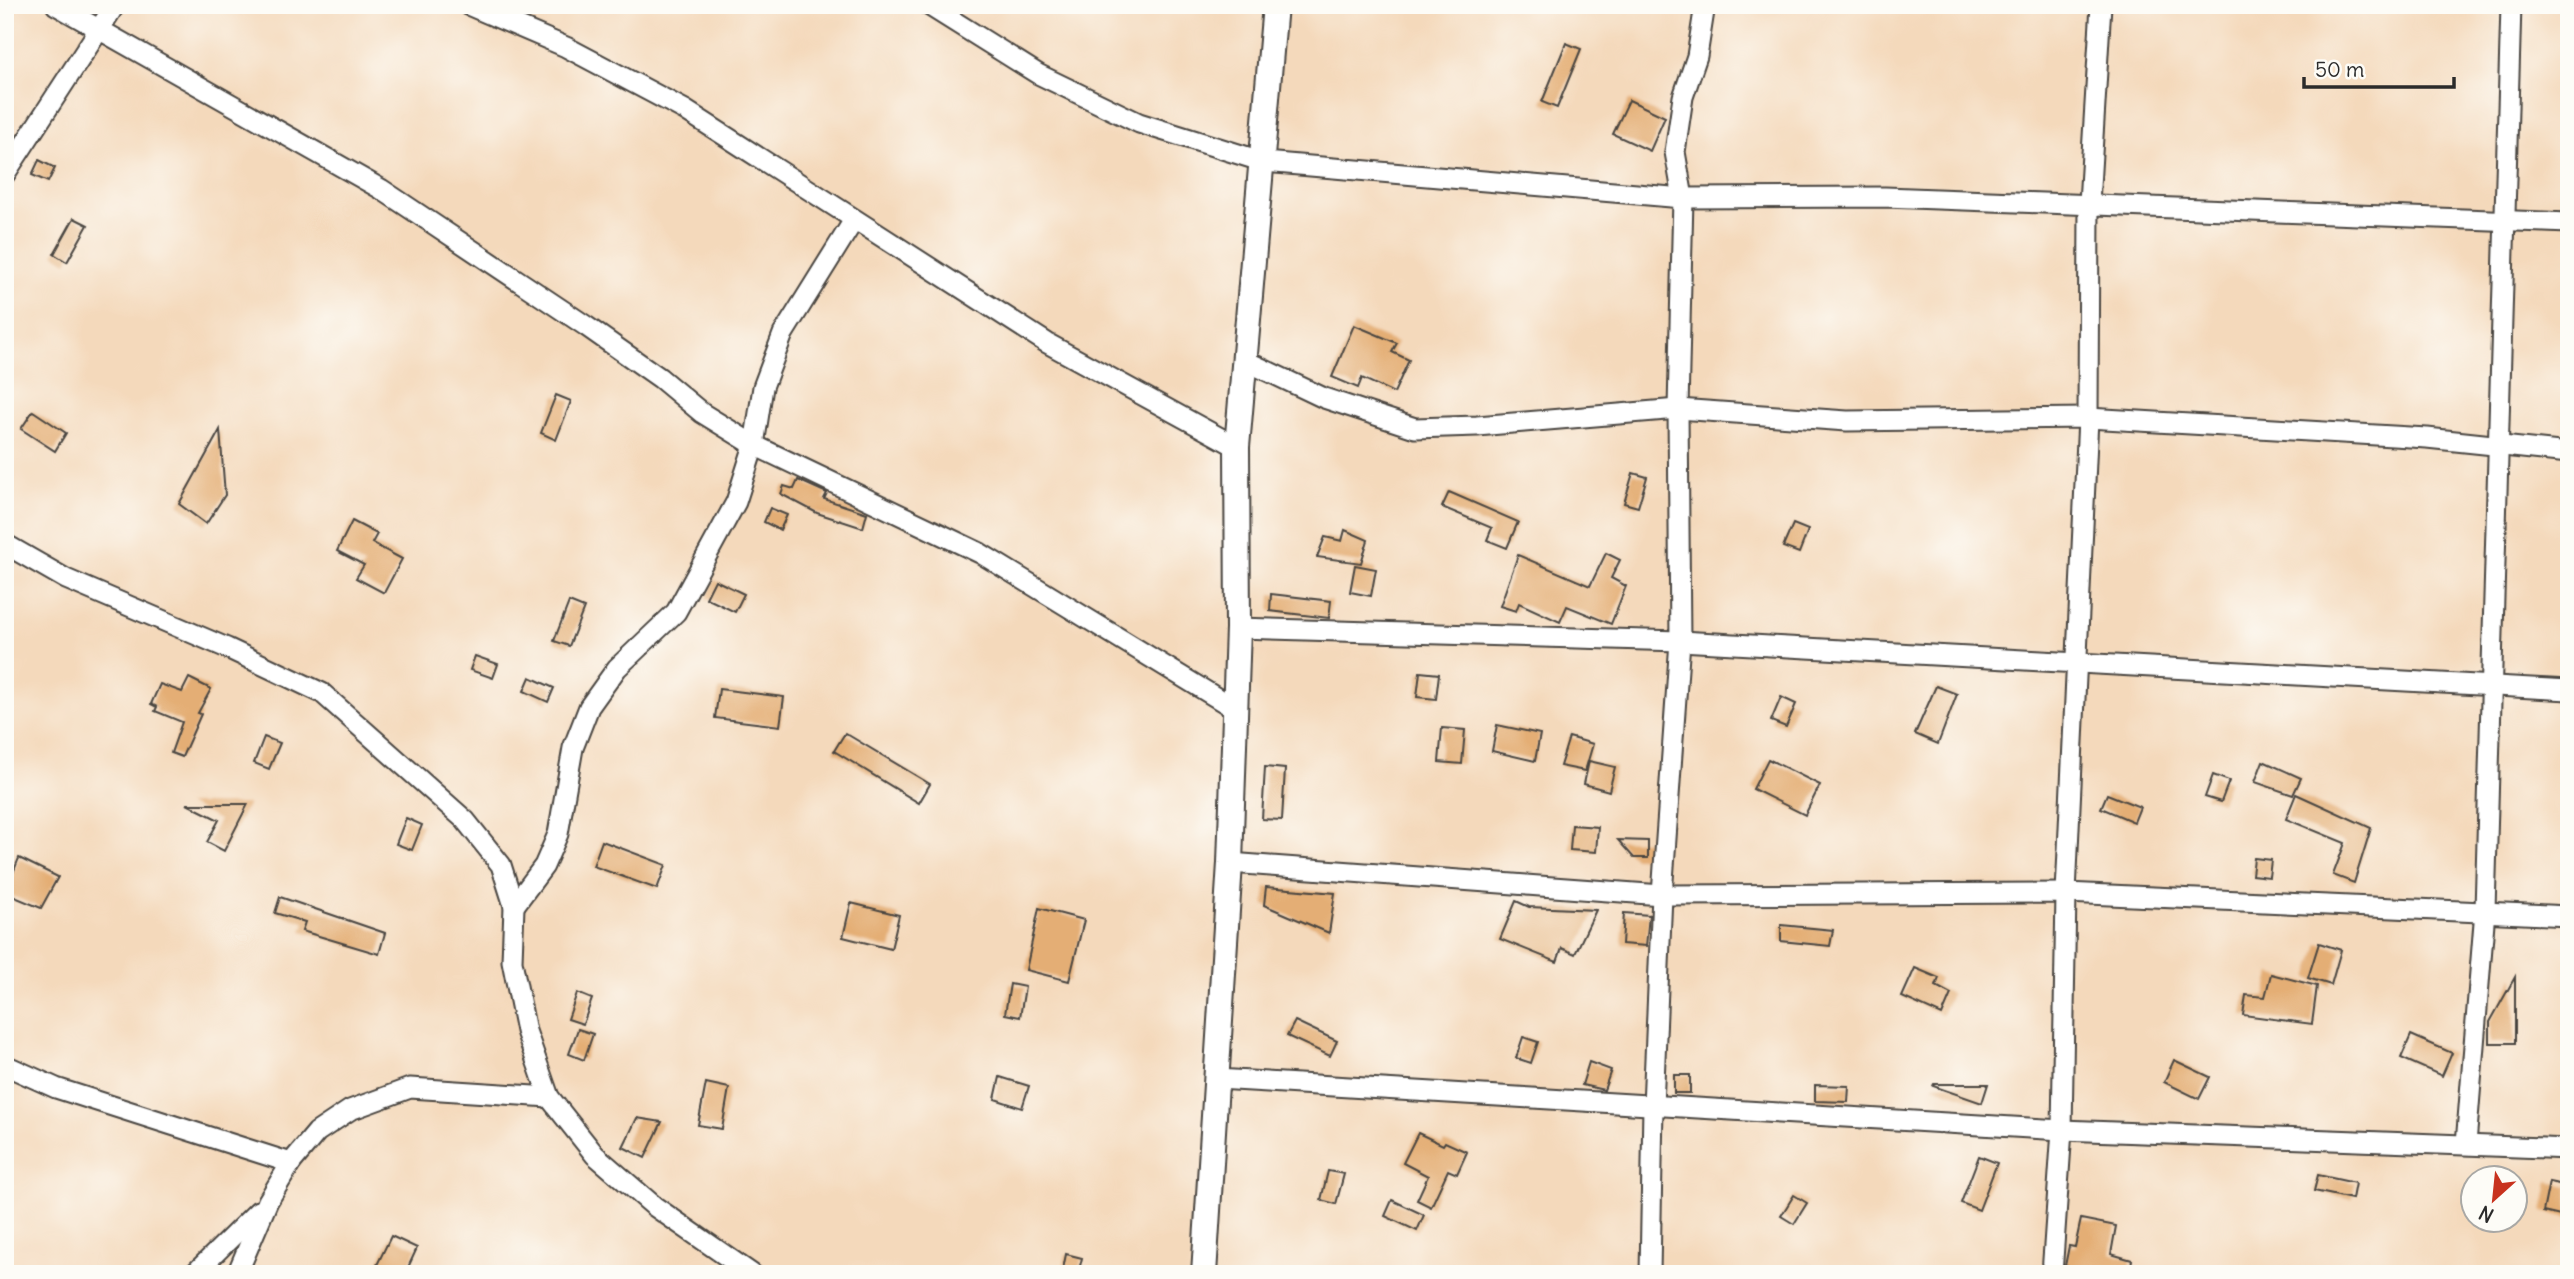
<svg xmlns="http://www.w3.org/2000/svg" width="2574" height="1279" font-family="Delius,sans-serif">
	<style>
		.building { fill: #e4ae75 }
		.lines { fill: none; stroke-linecap: round; stroke-linejoin: round }
		.minor-casing { stroke: #494541; stroke-width: 23 }
		.tertiary-casing { stroke: #494541; stroke-width: 28 }
		.minor { stroke: #fff; stroke-width: 19 }
		.tertiary { stroke: #fff; stroke-width: 24 }
	</style>
	<rect width="100%" height="100%" fill="#fdfcf7"/>
	<filter id="ink" filterUnits="userSpaceOnUse"><feTurbulence type="fractalNoise" baseFrequency=".0143" numOctaves="2"/><feDisplacementMap in="SourceGraphic" scale="14" xChannelSelector="R" yChannelSelector="G"/><feConvolveMatrix kernelMatrix="1 2 1 2 8 2 1 2 1" color-interpolation-filters="sRGB"/></filter>
	<filter id="wash" filterUnits="userSpaceOnUse"><feTurbulence type="fractalNoise" baseFrequency=".00686" numOctaves="4" result="noise"/><feDisplacementMap in="SourceGraphic" scale="28" xChannelSelector="R" yChannelSelector="G"/><feGaussianBlur stdDeviation="1.57" result="paint"/><feColorMatrix in="noise" values="0 0 0 0 0 0 0 0 0 0 0 0 0 0 0 0 0 1.4 0 .05"/><feComposite in="paint" operator="in"/></filter>
	<g filter="url(#wash)">
		<rect width="100%" height="100%" fill="#f4d9bb"/>
		<g id="blocks">
			<g class="building">
				<polygon points="1566,43 1581,49 1557,108 1542,102"/>
				<polygon points="1629,100 1665,117 1650,151 1613,134"/>
				<polygon points="39,160 55,168 48,182 32,175"/>
				<polygon points="74,218 88,225 67,262 54,254"/>
				<polygon points="1354,325 1397,343 1392,352 1409,360 1394,393 1362,378 1358,388 1332,377"/>
				<polygon points="556,395 571,401 556,440 541,433"/>
				<polygon points="33,411 66,433 55,451 21,429"/>
				<polygon points="220,430 225,495 206,524 179,504"/>
				<polygon points="1633,473 1647,477 1638,507 1624,503"/>
				<polygon points="798,480 827,493 824,499 867,513 863,528 817,513 781,494 784,486 794,489"/>
				<polygon points="1449,492 1518,522 1507,548 1487,540 1492,528 1442,507"/>
				<polygon points="770,508 787,515 780,530 764,522"/>
				<polygon points="352,521 377,534 372,543 402,559 384,593 356,578 364,565 337,551"/>
				<polygon points="1793,524 1808,530 1799,553 1783,547"/>
				<polygon points="1345,530 1368,540 1361,563 1317,557 1325,537 1342,541"/>
				<polygon points="1606,553 1620,560 1611,578 1626,586 1611,624 1567,606 1560,622 1519,603 1516,611 1500,606 1518,555 1590,586"/>
				<polygon points="1355,565 1376,569 1371,596 1350,592"/>
				<polygon points="715,580 744,594 735,612 706,598"/>
				<polygon points="1271,594 1331,601 1329,618 1270,611"/>
				<polygon points="569,602 584,608 569,646 554,641"/>
				<polygon points="475,656 498,664 493,678 470,670"/>
				<polygon points="1420,672 1439,674 1436,699 1417,697"/>
				<polygon points="530,677 554,688 548,702 524,691"/>
				<polygon points="189,678 211,689 198,713 201,714 182,757 171,753 182,722 155,711 157,707 151,704 160,684 182,692"/>
				<polygon points="1936,686 1957,694 1938,744 1915,734"/>
				<polygon points="719,689 784,697 780,726 715,718"/>
				<polygon points="1781,697 1796,704 1786,727 1771,721"/>
				<polygon points="1497,725 1540,734 1535,761 1492,751"/>
				<polygon points="1442,728 1465,730 1462,764 1439,762"/>
				<polygon points="845,733 930,784 919,803 834,751"/>
				<polygon points="264,737 280,743 269,769 254,763"/>
				<polygon points="1569,737 1593,744 1585,771 1560,766"/>
				<polygon points="1768,759 1820,785 1805,815 1753,789"/>
				<polygon points="1589,761 1615,767 1609,791 1584,784"/>
				<polygon points="2263,761 2301,778 2293,795 2255,782"/>
				<polygon points="1265,767 1285,769 1282,820 1262,819"/>
				<polygon points="2213,775 2229,781 2221,802 2205,797"/>
				<polygon points="2107,794 2140,807 2134,822 2101,808"/>
				<polygon points="2296,794 2371,828 2354,883 2333,875 2345,843 2286,819"/>
				<polygon points="187,804 248,804 224,851 207,842 219,820"/>
				<polygon points="406,818 422,825 412,850 396,844"/>
				<polygon points="1572,825 1598,827 1596,852 1570,850"/>
				<polygon points="1618,840 1648,841 1648,858 1634,858"/>
				<polygon points="602,841 666,865 657,889 593,866"/>
				<polygon points="19,858 58,877 41,908 5,893"/>
				<polygon points="2254,858 2271,860 2269,877 2252,875"/>
				<polygon points="1266,887 1335,893 1329,933 1264,905"/>
				<polygon points="280,897 385,933 379,954 302,931 305,922 275,913"/>
				<polygon points="1516,901 1529,907 1596,910 1575,954 1562,948 1557,962 1500,939"/>
				<polygon points="851,903 899,915 891,949 843,937"/>
				<polygon points="1039,908 1084,920 1069,981 1026,970"/>
				<polygon points="1624,913 1649,915 1646,946 1622,944"/>
				<polygon points="1781,925 1833,930 1830,946 1781,941"/>
				<polygon points="2319,943 2341,950 2331,985 2308,978"/>
				<polygon points="1915,968 1939,978 1936,986 1951,994 1942,1015 1902,997"/>
				<polygon points="2271,974 2317,986 2312,1024 2243,1015 2246,995 2265,997"/>
				<polygon points="2515,977 2515,1043 2490,1043 2490,1022"/>
				<polygon points="1010,984 1025,987 1020,1017 1005,1014"/>
				<polygon points="577,993 592,999 583,1024 568,1019"/>
				<polygon points="1295,1021 1337,1041 1330,1056 1287,1036"/>
				<polygon points="578,1029 593,1034 584,1060 569,1054"/>
				<polygon points="2411,1035 2452,1053 2442,1076 2401,1058"/>
				<polygon points="1523,1037 1538,1042 1531,1063 1516,1058"/>
				<polygon points="2174,1060 2210,1077 2199,1099 2164,1082"/>
				<polygon points="1589,1062 1611,1070 1604,1090 1582,1085"/>
				<rect x="1674" y="1075" width="16" height="18"/>
				<polygon points="1000,1077 1029,1086 1022,1108 995,1099"/>
				<polygon points="706,1083 729,1088 722,1129 698,1125"/>
				<polygon points="1934,1084 1988,1084 1982,1103 1933,1086"/>
				<polygon points="1815,1085 1849,1086 1848,1102 1815,1101"/>
				<polygon points="637,1118 662,1122 645,1158 623,1147"/>
				<polygon points="1418,1133 1443,1145 1445,1142 1467,1152 1457,1174 1448,1170 1431,1207 1417,1200 1428,1176 1403,1163"/>
				<polygon points="1979,1156 1997,1163 1979,1210 1961,1203"/>
				<polygon points="1328,1171 1344,1174 1336,1204 1321,1200"/>
				<polygon points="2318,1175 2355,1183 2352,1199 2314,1191"/>
				<polygon points="2549,1182 2569,1186 2569,1218 2543,1212"/>
				<polygon points="1794,1195 1807,1203 1794,1224 1781,1216"/>
				<polygon points="1392,1200 1424,1215 1417,1231 1385,1216"/>
				<polygon points="2081,1219 2116,1226 2111,1254 2132,1260 2129,1274 2096,1274 2065,1266 2069,1246 2075,1247"/>
				<polygon points="391,1236 417,1248 405,1274 390,1274 376,1267"/>
				<polygon points="1066,1254 1082,1258 1078,1274 1062,1274"/>
			</g>
		</g>
	</g>
	<g filter="url(#ink)">
		<use href="#blocks" fill-opacity="0" stroke="#494541" stroke-width="2"/>
		<g class="lines">
			<defs>
				<g id="minor">
					<polyline points="56,5 381,189 586,326 660,378 702,413 754,445 980,553 1235,709"/>
					<polyline points="468,5 566,47 685,110 1047,343 1237,447"/>
					<polyline points="928,5 1038,74 1139,123 1264,162 1683,198 1885,197 2569,223"/>
					<polyline points="5,174 115,5"/>
					<polyline points="1246,361 1324,398 1415,428 1477,426 1678,409 1847,421 2088,418 2427,438 2569,453"/>
					<polyline points="5,544 66,579 227,648 322,693 465,820 501,865 514,906 512,961 526,1031 549,1097 595,1155 654,1206 752,1274"/>
					<polyline points="1238,628 1680,641 2569,690"/>
					<polyline points="1230,863 1662,895 2066,893 2569,916"/>
					<polyline points="514,906 544,866 558,834 573,748 589,707 617,668 676,612 736,502 754,445 763,387 783,334 854,220"/>
					<polyline points="5,1065 56,1088 291,1163"/>
					<polyline points="1217,1079 2062,1130 2569,1149"/>
					<polyline points="2466,1144 2485,910 2511,5"/>
					<polyline points="194,1274 258,1211"/>
					<polyline points="237,1274 268,1201 291,1163 317,1132 350,1110 410,1088 549,1097"/>
					<polyline points="1650,1274 1653,1106 1662,895 1680,641 1678,409 1683,198 1675,152 1683,97 1697,56 1705,5"/>
					<polyline points="2052,1274 2062,1130 2066,893 2088,418 2089,203 2101,5"/>
				</g>
				<polyline id="tertiary" points="1204,1274 1230,863 1238,628 1237,447 1275,5"/>
			</defs>
			<use href="#minor" class="minor-casing"/>
			<use href="#tertiary" class="tertiary-casing"/>
			<use href="#minor" class="minor"/>
			<use href="#tertiary" class="tertiary"/>
		</g>
	</g>
	<rect width="2574" height="1279" fill="none" stroke="#fdfcf7" stroke-width="28"/>
	<g transform="translate(2494 1199) rotate(207)"><circle r="33" fill="#fdfcf7" stroke="#a9a8a5" stroke-width="2"/>
	<path d="M0-5L12 26L0 18L-12 26Z" fill="#c8321e"/>
	<text y="-10" font-size="19" font-weight="bold" text-anchor="middle" fill="#2b2b2b">N</text>
	</g>
	<path d="M2304 77v10h150v-10" fill="none" stroke="#2b2b2b" stroke-width="3.5"/>
	<text x="2315" y="77" font-size="21" fill="#2b2b2b" stroke="#fdfcf7" stroke-width="5" paint-order="stroke">50 m</text>
</svg>
